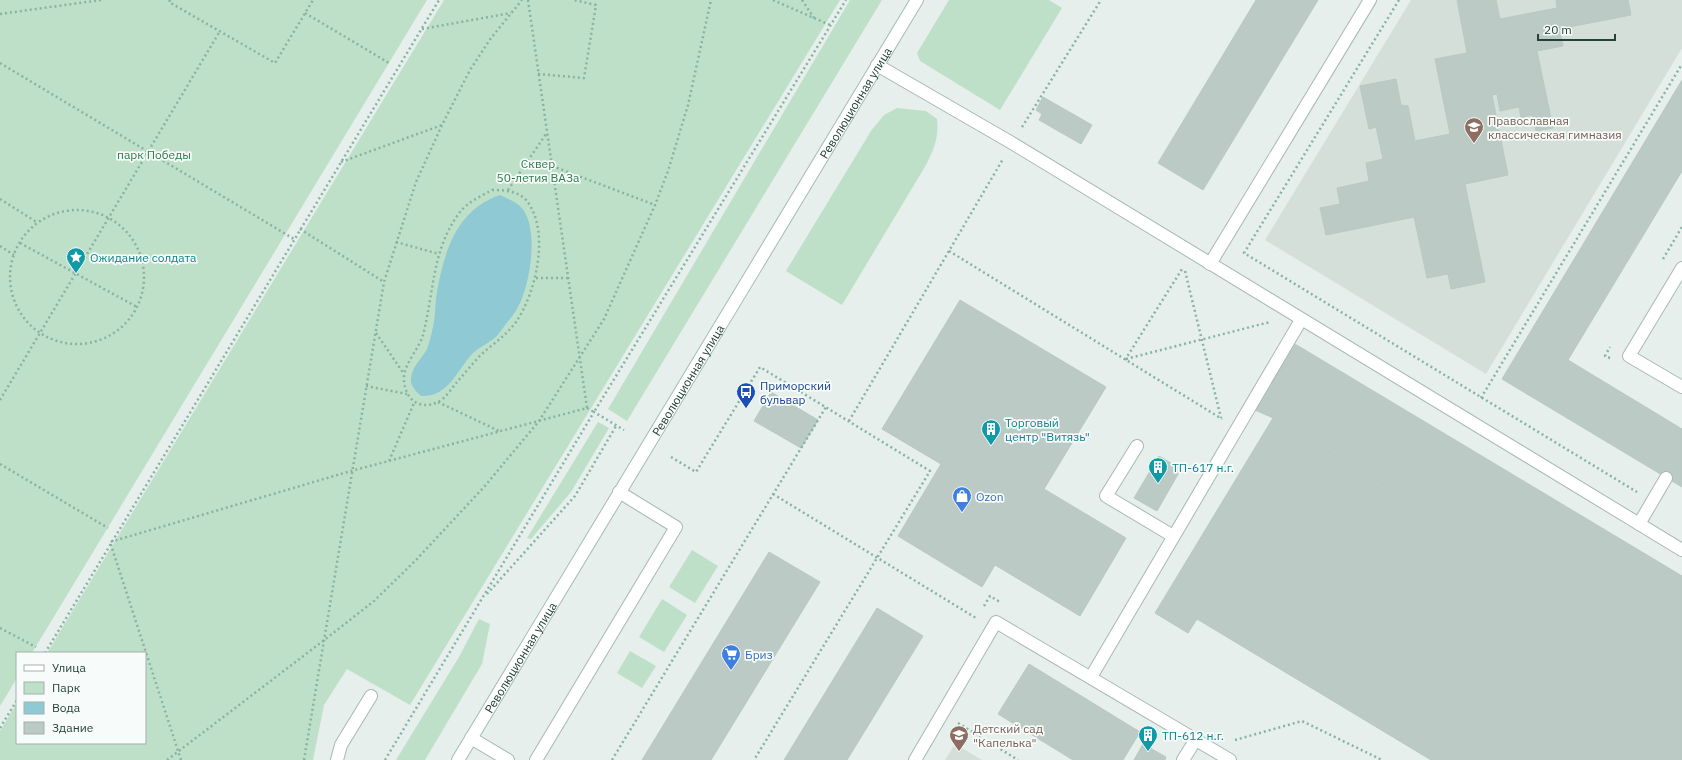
<svg xmlns="http://www.w3.org/2000/svg" width="1682" height="760" font-family="'IBM Plex Sans',sans-serif">
	<style>
		.built { fill: #d4dfda }
		.green { fill: #bfe0c8 }
		.water { fill: #8ec9d4 }
		.building { fill: #bbcac4; stroke: #b8c9c2 }
		.lines { fill: none; stroke-linecap: round; stroke-linejoin: round }
		.lane-casing { stroke: #a8b8b2; stroke-width: 14 }
		.secondary-casing { stroke: #a4bbb3; stroke-width: 14 }
		.path { stroke: #86b3a5; stroke-width: 2.5; stroke-dasharray: 2 3; stroke-linecap: butt }
		.lane { stroke: #fff; stroke-width: 12 }
		.secondary { stroke: #fff; stroke-width: 12 }
		.labels { text-anchor: middle; dominant-baseline: central; stroke-width: 3.5; stroke-linejoin: round; paint-order: stroke }
		.street-label { font-size: 12px; fill: #24423a; stroke: #f7fbf9 }
		.education-label { font-size: 12px; fill: #785e54; stroke: #f7fbf9; text-anchor: start }
		.park-label { font-size: 12px; fill: #2d7a4b; stroke: #f7fbf9 }
		.culture-label { font-size: 12px; fill: #0d838f; stroke: #f7fbf9; text-anchor: start }
		.transit-label { font-size: 12px; fill: #164399; stroke: #f7fbf9; text-anchor: start }
		.shop-label { font-size: 12px; fill: #366cbe; stroke: #f7fbf9; text-anchor: start }
	</style>
	<rect width="100%" height="100%" fill="#e6efeb"/>
	<g class="built">
		<polygon points="1411,0 1682,0 1682,48 1486,374 1265,240"/>
		<polygon points="955,744 982,760 945,760"/>
	</g>
	<g class="green">
		<polygon points="0,0 427,0 32,653 17,653 17,678 0,706"/>
		<polygon points="444,0 840,0 410,705 347,669 324,705 313,760 0,760 0,731 17,703 17,743 145,743 145,653 47,653"/>
		<polygon points="850,0 882,0 627,421 608,409"/>
		<polygon points="949,0 1049,0 1062,8 1000,110 920,61 917,53"/>
		<path d="M897,108L926,111L937,119C939,137 934,149 926,165L842,305L786,271L871,131L884,115Z"/>
		<polygon points="598,422 609,428 571,492 531,539 527,538"/>
		<polygon points="692,550 718,566 695,603 669,587"/>
		<polygon points="662,599 687,615 664,652 639,637"/>
		<polygon points="479,619 490,624 482,664 425,760 396,760 459,657"/>
		<polygon points="630,651 656,666 642,688 617,673"/>
	</g>
	<path class="water" d="M500,195C508,199 515,201 521,207C540,227 530,286 518,307C515,313 510,319 506,324C502,329 497,337 492,340C485,345 478,348 472,354C456,372 448,397 421,396C416,391 410,386 411,378C412,367 422,358 427,349C429,343 431,337 432,331C435,321 435,309 436,298C443,255 455,210 500,195Z"/>
	<g class="building">
		<polygon points="1256,0 1318,0 1203,190 1158,163"/>
		<polygon points="1457,0 1496,0 1500,19 1557,8 1556,0 1628,0 1631,15 1559,29 1563,46 1537,51 1553,128 1536,131 1532,115 1521,118 1519,107 1500,111 1497,94 1492,95 1508,175 1465,184 1485,282 1451,289 1448,274 1427,278 1414,217 1326,235 1320,208 1340,204 1337,188 1369,181 1366,163 1383,159 1376,127 1369,129 1360,86 1396,79 1401,105 1408,106 1415,141 1450,134 1435,59 1467,53"/>
		<polygon points="1682,80 1682,171 1568,360 1682,429 1682,487 1502,379"/>
		<polygon points="1043,97 1092,125 1081,144 1039,120 1042,114 1036,110"/>
		<polygon points="960,300 1106,387 1044,489 1126,538 1080,616 995,565 982,587 898,536 941,464 882,429"/>
		<polygon points="1295,344 1682,576 1682,665 1273,418 1255,410"/>
		<polygon points="771,392 818,420 801,448 754,421"/>
		<polygon points="1273,418 1682,665 1682,760 1431,760 1197,619 1188,633 1155,613"/>
		<polygon points="1159,456 1181,469 1157,511 1134,498"/>
		<polygon points="769,552 820,582 711,760 642,760"/>
		<polygon points="877,608 923,636 847,760 784,760"/>
		<polygon points="1029,664 1140,732 1123,760 1073,760 998,714"/>
		<polygon points="1143,744 1166,757 1165,760 1134,760"/>
	</g>
	<g class="lines">
		<defs>
			<g id="lane">
				<polyline points="877,65 1012,143 1682,550"/>
				<polyline points="1210,264 1370,0"/>
				<polyline points="1682,268 1629,356 1682,387"/>
				<polyline points="1137,446 1106,496 1173,536"/>
				<polyline points="1639,524 1666,478"/>
				<polyline points="1091,677 1301,320"/>
				<polyline points="471,738 508,760"/>
				<polyline points="337,760 341,745 371,696"/>
				<polyline points="536,760 676,527 619,492"/>
				<polyline points="915,760 996,622 1230,760"/>
				<polyline points="1183,760 1196,739"/>
			</g>
			<g id="secondary">
				<path id="s1" d="M458,760L917,0"/>
			</g>
		</defs>
		<use href="#lane" class="lane-casing"/>
		<use href="#secondary" class="secondary-casing"/>
		<g class="path">
			<polyline points="170,0 169,2 275,63 313,0"/>
			<polyline points="773,0 830,25"/>
			<polyline points="802,0 814,18"/>
			<polyline points="1399,0 1244,253 1637,492"/>
			<polyline points="305,13 389,63"/>
			<polyline points="0,14 101,0"/>
			<polyline points="422,29 511,13"/>
			<polyline points="0,63 294,239"/>
			<polyline points="538,74 584,78 596,5 574,0"/>
			<polyline points="1022,127 1101,0"/>
			<polyline points="341,162 442,125"/>
			<polyline points="552,166 655,205"/>
			<path d="M492,190C504,190 518,191 526,200C551,230 536,293 516,322C507,334 496,342 485,351C475,360 466,372 457,382C452,388 445,399 438,402C417,412 403,396 404,376C405,363 420,347 423,335C434,293 432,248 460,212C468,202 481,196 492,190Z"/>
			<polyline points="508,190 546,134"/>
			<polyline points="0,199 38,223"/>
			<circle cx="77" cy="277" r="67"/>
			<polyline points="300,229 384,282"/>
			<polyline points="396,242 439,254"/>
			<polyline points="20,243 137,307"/>
			<polyline points="0,246 14,255"/>
			<polyline points="949,251 1222,419"/>
			<polyline points="1663,259 1682,227"/>
			<polyline points="1185,271 1221,418"/>
			<polyline points="536,278 568,278"/>
			<polyline points="376,333 404,374"/>
			<polyline points="1610,358 1605,356 1610,347"/>
			<polyline points="1126,359 1270,322"/>
			<polyline points="1125,360 1182,269"/>
			<polyline points="366,386 407,394"/>
			<polyline points="1481,398 1682,64"/>
			<polyline points="0,400 220,31"/>
			<polyline points="438,402 499,431"/>
			<polyline points="587,408 594,412 846,0"/>
			<polyline points="849,421 1003,159"/>
			<polyline points="671,457 696,472 760,367 930,471 754,760"/>
			<polyline points="389,461 414,403"/>
			<polyline points="0,464 108,528"/>
			<polyline points="773,494 976,618"/>
			<polyline points="487,594 575,496 616,426"/>
			<polyline points="984,606 990,596 1000,602"/>
			<polyline points="0,628 36,647"/>
			<polyline points="45,653 439,0"/>
			<polyline points="958,723 1018,760"/>
			<polyline points="0,728 17,700"/>
			<polyline points="1235,740 1302,721 1382,760"/>
			<polyline points="167,760 323,641 374,601 416,560 484,487 539,421 604,319 655,205 668,171 688,105 711,0"/>
			<polyline points="181,760 110,542 351,471 587,408 528,0"/>
			<polyline points="304,760 384,282 416,182 442,125 470,70 491,38 522,0"/>
			<polyline points="385,760 594,412 624,430"/>
			<polyline points="612,760 826,407"/>
		</g>
		<use href="#lane" class="lane"/>
		<use href="#secondary" class="secondary"/>
	</g>
	<defs>
		<symbol id="school-pin" viewBox="-11 -11 22 30"><path d="M0 17L-7.5 6A9.5 9.5 0 1 1 7.5 6Z" fill="#8d6e63" stroke="#f7fbf9"/><path d="M0-5L7-2L0 1L-7-2ZM-4 1L0 2.5L4 1V4Q0 6-4 4Z" fill="#fff"/></symbol>
		<symbol id="sight-pin" viewBox="-11 -11 22 30"><path d="M0 17L-7.5 6A9.5 9.5 0 1 1 7.5 6Z" fill="#0f9aa8" stroke="#f7fbf9"/><path d="M0-6L1.8-2.2L6-1.7L2.9 1.2L3.7 5.4L0 3.3L-3.7 5.4L-2.9 1.2L-6-1.7L-1.8-2.2Z" fill="#fff"/></symbol>
		<symbol id="bus-pin" viewBox="-11 -11 22 30"><path d="M0 17L-7.5 6A9.5 9.5 0 1 1 7.5 6Z" fill="#1a4fb4" stroke="#f7fbf9"/><path d="M-5-6H5V4H4V6H2V4H-2V6H-4V4H-5ZM-3.5-4V0h7V-4ZM-3.5 1.2v1.5H-2V1.2ZM2 1.2v1.5H3.5V1.2Z" fill="#fff"/></symbol>
		<symbol id="building-pin" viewBox="-11 -11 22 30"><path d="M0 17L-7.5 6A9.5 9.5 0 1 1 7.5 6Z" fill="#0f9aa8" stroke="#f7fbf9"/><path d="M-4-6H4V6H1V3H-1V6H-4ZM-2.5-4.3h1.7v1.8h-1.7ZM.8-4.3h1.7v1.8H.8ZM-2.5-1h1.7V.8h-1.7ZM.8-1h1.7V.8H.8Z" fill="#fff"/></symbol>
		<symbol id="shop-pin" viewBox="-11 -11 22 30"><path d="M0 17L-7.5 6A9.5 9.5 0 1 1 7.5 6Z" fill="#3f7fe0" stroke="#f7fbf9"/><path d="M-5-2.5h2.3a2.7 3.5 0 0 1 5.4 0H5L5.5 6h-11ZM-1.5-2.5h3a1.5 2.3 0 0 0-3 0Z" fill="#fff"/></symbol>
		<symbol id="supermarket-pin" viewBox="-11 -11 22 30"><path d="M0 17L-7.5 6A9.5 9.5 0 1 1 7.5 6Z" fill="#3f7fe0" stroke="#f7fbf9"/><path d="M-6-5.5h2.5l.6 2H6L4.5 2H-2.5L-4.4-4H-6ZM-1.5 3.2a1.3 1.3 0 1 0 .1 0ZM3 3.2a1.3 1.3 0 1 0 .1 0Z" fill="#fff"/></symbol>
	</defs>
	<g fill-rule="evenodd">
		<use href="#school-pin" x="1463" y="116" width="22" height="30"/>
		<use href="#sight-pin" x="65" y="246" width="22" height="30"/>
		<use href="#bus-pin" x="735" y="381" width="22" height="30"/>
		<use href="#building-pin" x="980" y="418" width="22" height="30"/>
		<use href="#building-pin" x="1147" y="456" width="22" height="30"/>
		<use href="#shop-pin" x="951" y="485" width="22" height="30"/>
		<use href="#supermarket-pin" x="720" y="643" width="22" height="30"/>
		<use href="#school-pin" x="948" y="724" width="22" height="30"/>
		<use href="#building-pin" x="1137" y="724" width="22" height="30"/>
	</g>
	<g class="labels">
		<g class="street-label">
			<text stroke="none"><textPath href="#s1" startOffset="768">Революционная улица</textPath></text>
			<text stroke="none"><textPath href="#s1" startOffset="444">Революционная улица</textPath></text>
			<text stroke="none"><textPath href="#s1" startOffset="120">Революционная улица</textPath></text>
		</g>
		<g class="education-label">
			<text x="1488" y="120">Православная<tspan x="1488" dy="14">классическая гимназия</tspan></text>
			<text x="973" y="728">Детский сад<tspan x="973" dy="14">"Капелька"</tspan></text>
		</g>
		<g class="park-label">
			<text x="154" y="154">парк Победы</text>
			<text x="538" y="163">Сквер<tspan x="538" dy="14">50-летия ВАЗа</tspan></text>
		</g>
		<g class="culture-label">
			<text x="90" y="257">Ожидание солдата</text>
			<text x="1005" y="422">Торговый<tspan x="1005" dy="14">центр "Витязь"</tspan></text>
			<text x="1172" y="467">ТП-617 н.г.</text>
			<text x="1162" y="735">ТП-612 н.г.</text>
		</g>
		<g class="transit-label">
			<text x="760" y="385">Приморский<tspan x="760" dy="14">бульвар</tspan></text>
		</g>
		<g class="shop-label">
			<text x="976" y="496">Ozon</text>
			<text x="745" y="654">Бриз</text>
		</g>
	</g>
	<rect x="16" y="652" width="130" height="92" fill="#f7fbf9" stroke="#a3b1ad"/>
	<rect x="24" y="665" width="20" height="6" fill="#ffffff" stroke="#a3b1ad"/>
	<text x="52" y="672" font-size="12" fill="#24423a">Улица</text>
	<rect x="24" y="682" width="20" height="12" fill="#bfe0c8" stroke="#a3b1ad"/>
	<text x="52" y="692" font-size="12" fill="#24423a">Парк</text>
	<rect x="24" y="702" width="20" height="12" fill="#8ec9d4" stroke="#a3b1ad"/>
	<text x="52" y="712" font-size="12" fill="#24423a">Вода</text>
	<rect x="24" y="722" width="20" height="12" fill="#bbcac4" stroke="#a3b1ad"/>
	<text x="52" y="732" font-size="12" fill="#24423a">Здание</text>
	<path d="M1538 34v6h77v-6" fill="none" stroke="#24423a" stroke-width="2"/>
	<text x="1544" y="34" font-size="12" fill="#24423a" stroke="#f7fbf9" stroke-width="3" paint-order="stroke">20 m</text>
</svg>
